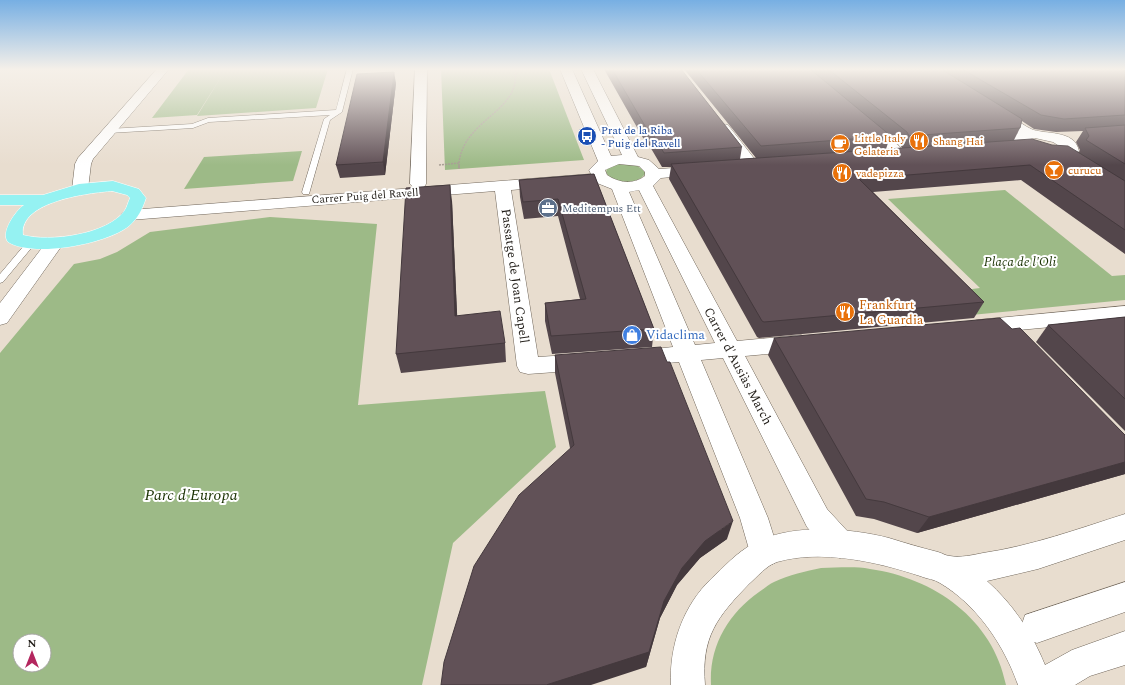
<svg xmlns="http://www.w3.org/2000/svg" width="1125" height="685" font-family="Spectral,serif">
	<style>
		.green { fill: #9dba87; fill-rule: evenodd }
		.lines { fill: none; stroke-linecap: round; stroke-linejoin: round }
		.lane-casing { stroke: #70665a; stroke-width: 1 }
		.street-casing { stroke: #70665a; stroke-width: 1 }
		.secondary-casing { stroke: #70665a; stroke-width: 1 }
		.primary-casing { stroke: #fff; stroke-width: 1 }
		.path-far1 { stroke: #a89f94; stroke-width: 1.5; stroke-dasharray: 2 1; stroke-linecap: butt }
		.path { stroke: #a89f94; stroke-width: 2; stroke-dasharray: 2.5 1.5; stroke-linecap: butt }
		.lane { fill: #fff; fill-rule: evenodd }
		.street { fill: #fff; fill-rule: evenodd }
		.secondary { fill: #fff; fill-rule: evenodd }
		.primary { fill: #95f2f2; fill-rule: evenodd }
		.wall { fill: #53464b; fill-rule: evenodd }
		.shaded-wall { fill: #44393d }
		.building { fill: #615157; stroke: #44393d }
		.labels { text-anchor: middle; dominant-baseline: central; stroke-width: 4; stroke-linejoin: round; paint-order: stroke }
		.far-transit-label { font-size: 11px; fill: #164399; stroke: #fff; text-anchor: start }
		.far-food-label { font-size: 11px; fill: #c56008; stroke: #fff; text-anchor: start }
		.far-street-label { font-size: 11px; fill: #211d18; stroke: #fff }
		.far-service-label { font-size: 11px; fill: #4e5e75; stroke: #fff; text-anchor: start }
		.park-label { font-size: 13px; font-style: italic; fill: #1a3102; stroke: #fff }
		.street-label { font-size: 13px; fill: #211d18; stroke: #fff }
		.food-label { font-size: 13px; fill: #c56008; stroke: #fff; text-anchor: start }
		.shop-label { font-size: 13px; fill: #366cbe; stroke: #fff; text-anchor: start }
		.near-park-label { font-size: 16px; font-style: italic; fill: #1a3102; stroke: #fff }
	</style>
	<rect width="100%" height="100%" fill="#e8ddcf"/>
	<g class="green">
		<polygon points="189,69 328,69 316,108 197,116 223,74 197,115 152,118"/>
		<polygon points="441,69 549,69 584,160 445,170"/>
		<polygon points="302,151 293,181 184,189 204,157"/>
		<path d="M616,164L636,165L645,171V174C638,185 611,185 606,172L607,169Z"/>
		<polygon points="1005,190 1112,276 1125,275 1125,300 971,315 949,292 980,288 888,199"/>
		<path d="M270,217L377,224L358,405L545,391L556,447L453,543L422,685H0V353L74,264L100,259L117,252L150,232ZM20,641H44V665H20Z"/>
		<path d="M821,568C837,568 854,566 870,569C934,578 993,619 1006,685H711C709,646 728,614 759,592C764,589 769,584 774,582C789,575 806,571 821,568Z"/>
	</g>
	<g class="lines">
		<defs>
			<g id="lane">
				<polygon points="347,69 353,69 342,112 330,120 309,194 303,194 302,192 324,119 330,115 209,122 193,128 109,133 105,131 109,129 192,124 208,118 336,110"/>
				<polygon points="30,241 35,244 33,246 3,282 0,283 0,274 27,242"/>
			</g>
			<g id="street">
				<polygon points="157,69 169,69 93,159 91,164 88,189 86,192 80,194 74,192 72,189 75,164 78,158"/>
				<path d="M415,69H427L426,184L424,187L591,174L589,170L598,161L560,69H572L611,156L622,155L581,69H593L638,157L649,160L659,169L701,166L706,168L709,171L706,174L661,178L653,186L737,341L801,335L809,338L812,343L809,348L801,351L745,356L827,509L850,534L855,544L850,554L840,558L830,554L807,527L723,358L701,360L768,518L779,553L775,563L764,567L753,563L740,518L679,362L634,366L626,364L623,358L626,352L673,347L612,189L597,183L511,190L538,357L584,354L592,356L595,362L592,368L584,370L528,374L520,372L517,366L495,191L130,220L124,219L121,215L124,211L130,210L414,188L410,184ZM619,164L639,166L645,172V176C633,185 619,183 607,175L605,170ZM639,190L715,343L695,345L629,192Z"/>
				<path d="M995,109C1008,112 1019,123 1031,129C1044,135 1075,129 1079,151C1067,169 1023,156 1013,141L1016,134L1018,133L988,113L990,110ZM1035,138L1053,142L1064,149L1045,150L1027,140Z"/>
				<polygon points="866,121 871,122 900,147 902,150 900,153 890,153 861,128 859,125 861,122"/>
				<polygon points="723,124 728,125 753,157 756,160 753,163 743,163 716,128 718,125"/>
				<polygon points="54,239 60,240 63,244 7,323 0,325 0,303 48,240"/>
				<polygon points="1125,306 1125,320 977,334 969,332 966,327 969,322 977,320"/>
				<polygon points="1125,582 1125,612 1037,643 1025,639 1021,627 1025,615"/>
			</g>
			<path id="secondary" d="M1125,514V540L1038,569L987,581C1013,604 1032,633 1045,665L1072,650L1125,631V665L1090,676L1075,685H1018C1004,645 977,605 940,583C934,579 927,579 920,576C878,562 821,549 777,562C767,565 757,577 749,584C717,617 701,637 705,685H671C669,646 683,606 711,579C724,567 737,552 753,544C789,523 850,528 889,538C905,543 922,548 938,552C942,553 946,556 950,556C960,558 973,555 983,553C1031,546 1078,529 1125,514Z"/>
			<path id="primary" d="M113,181L139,189L146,198C142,210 138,218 129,226C107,244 33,258 8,242C0,233 16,210 24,205H0V195H43L79,184ZM112,191L127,195L130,198C128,202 127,207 125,210C108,235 49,242 23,235C19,201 89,193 112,191Z"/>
		</defs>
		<use href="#lane" class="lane-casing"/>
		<use href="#street" class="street-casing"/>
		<use href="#secondary" class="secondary-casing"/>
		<use href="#primary" class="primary-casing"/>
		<g class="path-far1">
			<path d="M459,163C464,118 522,112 515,69"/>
			<polyline points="439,165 459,163 459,167"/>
		</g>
		<polyline class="path" points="459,166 459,170"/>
		<use href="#lane" class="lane"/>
		<use href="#street" class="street"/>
		<use href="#secondary" class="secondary"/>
		<use href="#primary" class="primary"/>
	</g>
	<g class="wall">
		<path d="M604,69H681L742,147L740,159L756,158L684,69H1125V254L1021,180L873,192L984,302L974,318L759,338L757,337L669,179L671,167H662L649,145H647ZM1022,121L1034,129L1056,132L1083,131L1076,142L1080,150L1079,152L1014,140L1020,128ZM890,137L901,146L902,148L886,149Z"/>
		<polygon points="396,83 385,175 340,178 336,165"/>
		<polygon points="594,174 654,329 652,347 552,354 545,321 545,303 580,299 558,216 524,219 520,197 519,180"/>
		<polygon points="452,201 457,316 505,343 506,362 401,373 396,354"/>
		<polygon points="1125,317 1125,431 1036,342 1048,325"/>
		<polygon points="1012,329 1125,435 1125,474 917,533 874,519 856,516 768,355 774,338"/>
		<polygon points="555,355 727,539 700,558 677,585 660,618 646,667 570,448 555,373"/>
	</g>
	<g class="shaded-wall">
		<polygon points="394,72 396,83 385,175 383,162"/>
		<polygon points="450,185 452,201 458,334 455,316"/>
		<polygon points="1125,462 1125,474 917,533 929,517"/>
		<polygon points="733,521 727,539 700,558 677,585 660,618 646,667 591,685 546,685 664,601 682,568 705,541"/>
	</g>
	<g class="building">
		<polygon points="612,69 681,69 742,147 664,153 651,131 648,131"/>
		<polygon points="696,69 810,69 891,136 761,146"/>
		<polygon points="828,69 941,69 1022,119 1020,128 909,136 907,132"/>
		<polygon points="962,69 1122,69 1125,71 1125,115 1064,119 1041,115"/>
		<polygon points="394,72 383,162 336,165 357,74"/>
		<polygon points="1125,125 1125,164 1086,140 1089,136 1085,128"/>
		<polygon points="1032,139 1052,145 1068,146 1125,181 1125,230 1030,165 859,179 984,302 764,322 762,321 671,164"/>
		<polygon points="594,174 654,329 551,336 545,303 586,299 558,199 523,202 519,180"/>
		<polygon points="450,185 455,316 500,311 505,343 396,354 406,188"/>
		<polygon points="1125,317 1125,399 1048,325"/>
		<polygon points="1000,318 1012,329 1020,328 1125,435 1125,462 929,517 884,502 866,499 774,338"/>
		<polygon points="661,347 667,362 670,362 733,521 705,541 682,568 664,601 649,652 546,685 441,685 444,662 474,566 519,495 574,445 555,355"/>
	</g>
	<linearGradient id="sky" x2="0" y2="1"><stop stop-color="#77afe3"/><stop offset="0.42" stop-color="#f5f0e9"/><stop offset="1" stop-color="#f5f0e9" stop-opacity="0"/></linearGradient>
	<rect width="1125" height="165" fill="url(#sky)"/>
	<defs>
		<symbol id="bus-disc" viewBox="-11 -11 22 22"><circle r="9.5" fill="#1a4fb4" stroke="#fff"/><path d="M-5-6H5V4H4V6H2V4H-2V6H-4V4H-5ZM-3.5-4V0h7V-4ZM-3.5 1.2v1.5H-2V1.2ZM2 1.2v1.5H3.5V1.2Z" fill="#fff"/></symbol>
		<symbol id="restaurant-disc" viewBox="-11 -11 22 22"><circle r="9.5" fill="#e8710a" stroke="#fff"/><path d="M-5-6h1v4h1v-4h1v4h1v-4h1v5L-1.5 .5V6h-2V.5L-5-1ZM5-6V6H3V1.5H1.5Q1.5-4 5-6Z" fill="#fff"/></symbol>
		<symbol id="cafe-disc" viewBox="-11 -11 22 22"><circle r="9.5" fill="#e8710a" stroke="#fff"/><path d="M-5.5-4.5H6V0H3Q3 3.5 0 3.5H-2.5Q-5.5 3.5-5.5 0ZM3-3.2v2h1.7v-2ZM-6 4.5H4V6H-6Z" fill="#fff"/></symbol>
		<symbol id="bar-disc" viewBox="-11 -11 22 22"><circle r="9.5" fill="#e8710a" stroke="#fff"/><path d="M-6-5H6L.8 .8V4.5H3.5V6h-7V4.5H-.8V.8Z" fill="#fff"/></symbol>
		<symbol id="office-disc" viewBox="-11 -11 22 22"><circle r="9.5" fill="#5c6f8a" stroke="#fff"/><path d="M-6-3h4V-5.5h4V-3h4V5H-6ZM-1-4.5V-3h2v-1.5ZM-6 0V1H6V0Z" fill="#fff"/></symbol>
		<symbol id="shop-disc" viewBox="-11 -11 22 22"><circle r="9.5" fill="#3f7fe0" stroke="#fff"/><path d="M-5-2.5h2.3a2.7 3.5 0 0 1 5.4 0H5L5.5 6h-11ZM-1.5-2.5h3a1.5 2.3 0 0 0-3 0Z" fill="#fff"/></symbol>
	</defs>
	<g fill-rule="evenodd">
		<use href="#bus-disc" x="576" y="125" width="22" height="22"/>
		<use href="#restaurant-disc" x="908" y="130" width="22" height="22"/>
		<use href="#cafe-disc" x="829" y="133" width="22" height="22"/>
		<use href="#bar-disc" x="1043" y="159" width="22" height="22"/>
		<use href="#restaurant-disc" x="831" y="162" width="22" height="22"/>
		<use href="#office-disc" x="537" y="197" width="22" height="22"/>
		<use href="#restaurant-disc" x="834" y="301" width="22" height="22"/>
		<use href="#shop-disc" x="621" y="324" width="22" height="22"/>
	</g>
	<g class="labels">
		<g class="far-transit-label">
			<text x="601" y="130">Prat de la Riba<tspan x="601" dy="13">- Puig del Ravell</tspan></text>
		</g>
		<g class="far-food-label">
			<text x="854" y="138">Little Italy<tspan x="854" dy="13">Gelateria</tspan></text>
			<text x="933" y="141">Shang Hai</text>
			<text x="1068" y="170">curucu</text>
			<text x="856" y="173">vadepizza</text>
		</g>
		<g class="far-street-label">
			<text transform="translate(365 196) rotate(-4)">Carrer Puig del Ravell</text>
		</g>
		<g class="far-service-label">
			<text x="562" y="208">Meditempus Ett</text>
		</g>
		<g class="park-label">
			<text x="1020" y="262">Plaça de l'Oli</text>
		</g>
		<g class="street-label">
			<text transform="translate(515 276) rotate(82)">Passatge de Joan Capell</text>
			<text transform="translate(738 366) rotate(62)">Carrer d'Ausiàs March</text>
		</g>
		<g class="food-label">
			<text x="859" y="305">Frankfurt<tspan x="859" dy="15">La Guardia</tspan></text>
		</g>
		<g class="shop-label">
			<text x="646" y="335">Vidaclima</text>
		</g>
		<g class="near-park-label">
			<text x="191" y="495">Parc d'Europa</text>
		</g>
	</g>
	<g transform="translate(32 653)"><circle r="19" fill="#ffffff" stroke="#a6a5a3"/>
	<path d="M0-3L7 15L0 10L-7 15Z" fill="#b4275f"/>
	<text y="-6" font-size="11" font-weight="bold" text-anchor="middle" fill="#211d18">N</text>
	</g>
</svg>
